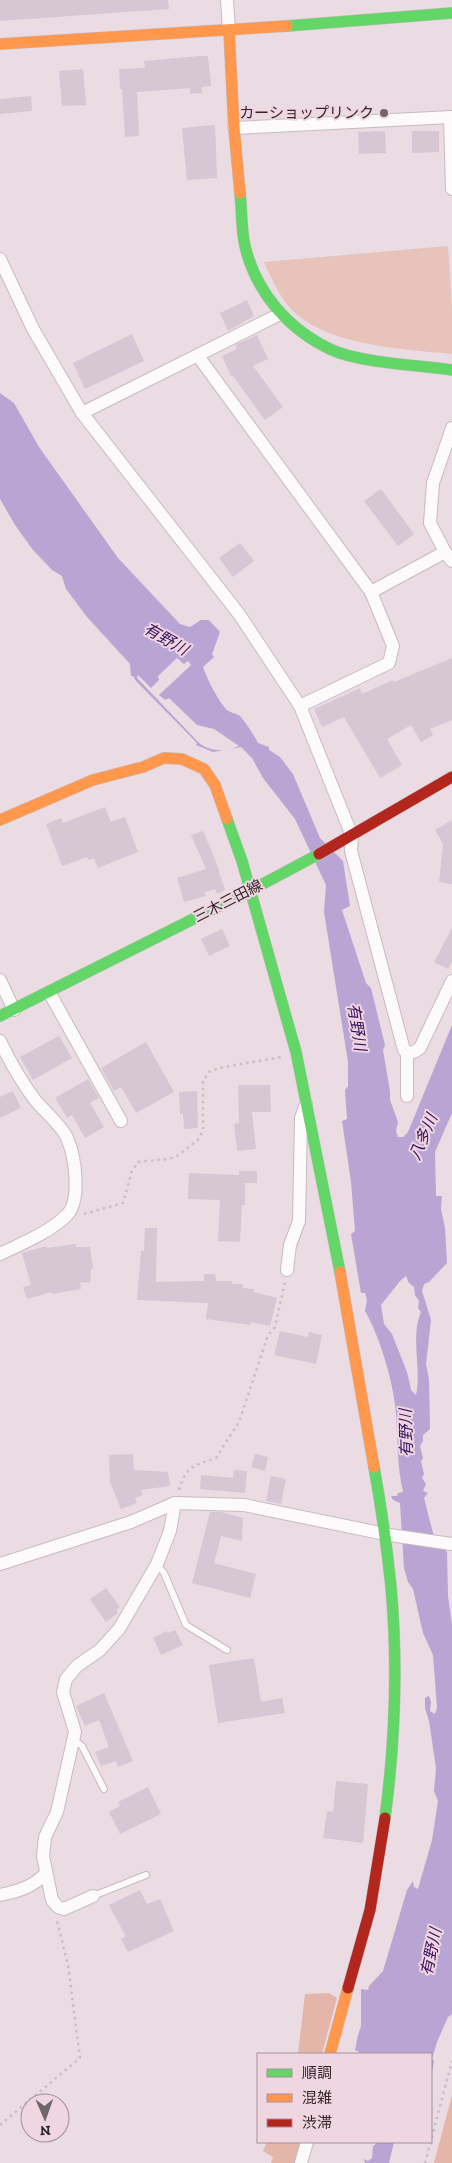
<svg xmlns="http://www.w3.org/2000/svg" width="452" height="2163" font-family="'Zilla Slab','Noto Sans JP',serif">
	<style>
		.green { fill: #e7c3bc }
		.forest { fill: #e4b6aa }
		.water { fill: #b9a5d3; fill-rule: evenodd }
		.building { fill: #d7c6d4 }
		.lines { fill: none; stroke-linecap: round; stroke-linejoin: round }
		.lane-casing { stroke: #c7bbc0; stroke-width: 8 }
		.street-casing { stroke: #c7bbc0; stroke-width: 14 }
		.fast-casing { stroke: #c7bbc0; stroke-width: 12 }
		.slow-casing { stroke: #c7bbc0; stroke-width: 12 }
		.jam-casing { stroke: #c7bbc0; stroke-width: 12 }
		.path { stroke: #c5c1c3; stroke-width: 2.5; stroke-dasharray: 2.5 4; stroke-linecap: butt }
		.lane { stroke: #fcfafb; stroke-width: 6 }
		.street { stroke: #fcfafb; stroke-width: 12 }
		.fast { stroke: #63d668; stroke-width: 11 }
		.slow { stroke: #ff974d; stroke-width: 11 }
		.jam { stroke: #b3261e; stroke-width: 11 }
		.poi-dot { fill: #71666a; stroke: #f0d6e1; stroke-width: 2 }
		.labels { text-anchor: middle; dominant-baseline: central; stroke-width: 4; stroke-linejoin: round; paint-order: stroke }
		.poi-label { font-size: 15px; fill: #30262a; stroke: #f0d6e1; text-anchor: end }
		.street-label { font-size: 15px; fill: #30262a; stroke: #f0d6e1 }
		.water-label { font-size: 16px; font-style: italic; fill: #37125f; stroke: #f0d6e1 }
	</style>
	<rect width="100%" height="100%" fill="#eadce2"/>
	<path class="green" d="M448,246L452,308V354C402,349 319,346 286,303C277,291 270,275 264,262Z"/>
	<g class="forest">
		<polygon points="329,1993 337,1998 322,2054 298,2054 305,1994"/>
		<polygon points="452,2095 452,2163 434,2163"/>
		<polygon points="267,2142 300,2142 294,2163 271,2163 273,2157 263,2151"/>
	</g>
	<g class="water">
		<path d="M0,393L14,403L39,447L118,558L180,624L190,627L201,620H209L220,632L212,654L214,657L203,667C207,679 218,700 226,709C230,713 236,713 240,716C244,720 256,738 258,743L269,747V750L280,757L293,774L320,838L343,861L350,906L342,910L366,983L371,988L385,1045L383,1050L390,1091V1100L398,1122L396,1131L398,1137H403L408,1132L452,1025V1113L435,1152L436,1196H442L441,1209L445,1228L447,1263L429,1282L424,1284L422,1291L431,1320L426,1364L429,1379L430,1429L423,1435V1441L420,1446L423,1458L421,1461L424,1474L422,1478L426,1484L423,1491L428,1493L424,1498L434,1537L447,1552L448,1596L452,1625V2014L448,2017L437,2042L432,2059L434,2061L431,2077V2054H362L355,2050L358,2035L361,2026V1989L368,1990L369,1986L383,1971L407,1890L413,1881L414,1887L418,1889L432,1840L438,1801L434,1791L436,1768L429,1721L425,1708V1698L429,1696L431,1702L430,1711L435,1714L437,1708L433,1655L423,1633L413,1589L408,1582L404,1568L400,1503L393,1500L391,1496H397L398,1493L403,1492C397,1466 398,1441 396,1414C394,1384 380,1337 365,1311L367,1300L365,1293H361L351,1234L355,1231L351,1182L342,1121L347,1119L345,1090L348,1086V1062L324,912L326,885L295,819L263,778L252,758L241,747L213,752L196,745L197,743L136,681L133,676H131L130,664L87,617L66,589L62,576L52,570L33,550L15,525L0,499ZM177,658L184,664L188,661L191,665L159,695L165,700L169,698L197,725L214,729L239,746C225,752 211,752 199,743L137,678L138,675L151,688L159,680L158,676ZM406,1276L409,1283L414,1287L415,1295L419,1301L418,1308L421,1312C410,1338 422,1369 416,1395L411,1390L407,1372L392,1334L384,1324L381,1305L400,1281Z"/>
		<polygon points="379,2142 394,2142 389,2163 365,2163 364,2159 368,2161 372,2158 373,2146"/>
	</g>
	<g class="building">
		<polygon points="0,0 168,0 169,9 0,21"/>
		<polygon points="199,56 208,56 211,86 202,87 202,93 190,94 190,88 137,92 139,136 125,137 122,89 120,89 119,69 145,68 144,61"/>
		<polygon points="83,69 86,105 62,106 59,71"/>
		<polygon points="31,96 32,111 0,114 0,99"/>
		<polygon points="215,125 217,178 187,180 182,128"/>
		<polygon points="385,131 386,153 359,154 358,132"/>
		<polygon points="412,131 439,131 439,152 412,153"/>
		<polygon points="247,300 254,316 228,331 220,313"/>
		<polygon points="132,334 144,361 85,389 73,363"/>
		<polygon points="257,335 268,359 253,366 283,407 265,420 233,376 231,376 222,356 237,349 235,345"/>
		<polygon points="381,489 414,534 398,546 364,501"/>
		<polygon points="240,543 254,561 233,577 219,558"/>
		<polygon points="452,658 452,720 430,729 433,735 421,742 411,725 387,739 402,765 380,778 344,717 322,727 314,709 360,688 362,694 393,680 394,682"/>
		<polygon points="105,807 111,822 125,817 138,852 98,868 94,858 88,860 87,857 62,866 46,824 61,818 63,823"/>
		<polygon points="452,820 452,884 439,882 443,844 435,830"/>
		<polygon points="203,831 215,859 225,890 217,894 215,889 205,892 206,896 184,902 177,878 206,869 191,835"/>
		<polygon points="452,928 452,962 448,969 434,962"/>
		<polygon points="222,929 230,946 209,956 201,939"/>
		<polygon points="59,1036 72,1058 33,1080 20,1057"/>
		<polygon points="146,1042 174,1092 136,1113 121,1087 114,1091 101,1068"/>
		<polygon points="88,1079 99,1098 90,1103 104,1127 85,1138 72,1115 67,1118 55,1098"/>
		<polygon points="238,1085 270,1085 271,1112 252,1112 256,1149 237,1151 234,1124 239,1123"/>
		<polygon points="13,1091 21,1108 0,1118 0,1097"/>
		<polygon points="197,1091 198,1128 184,1129 183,1113 180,1114 179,1092"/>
		<polygon points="239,1171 257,1171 257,1183 245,1183 245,1205 242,1205 240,1242 218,1241 220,1200 188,1199 189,1173 239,1175"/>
		<polygon points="145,1228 157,1228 156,1282 204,1281 204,1274 215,1274 216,1281 232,1281 232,1284 242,1284 243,1288 254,1289 254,1292 277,1298 270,1326 251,1322 250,1325 206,1319 208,1303 137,1300 141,1251 144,1251"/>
		<polygon points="76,1244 76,1247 90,1247 93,1269 91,1269 90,1283 80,1282 81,1289 52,1294 52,1292 27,1299 23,1287 31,1285 22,1253 46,1246 47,1248"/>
		<polygon points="280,1331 308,1337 309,1332 322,1335 316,1364 274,1355"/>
		<polygon points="133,1454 134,1470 168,1472 170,1486 141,1490 143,1495 135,1498 137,1503 121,1509 110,1482 109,1455"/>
		<polygon points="255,1454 268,1457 265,1471 251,1467"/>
		<polygon points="234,1470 247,1471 245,1493 200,1489 201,1475 233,1478"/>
		<polygon points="271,1476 286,1479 281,1504 266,1501"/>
		<polygon points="210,1512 221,1512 243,1518 242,1541 221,1536 214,1563 256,1574 250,1598 192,1583"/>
		<polygon points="106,1588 120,1607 116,1610 118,1613 106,1622 90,1599"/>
		<polygon points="175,1630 183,1645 161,1655 153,1638 167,1631 168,1633"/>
		<polygon points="254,1658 261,1702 282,1698 285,1713 218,1723 209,1665"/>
		<polygon points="104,1693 133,1761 118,1767 116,1761 101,1766 95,1752 109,1747 99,1720 85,1726 76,1706"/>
		<polygon points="336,1781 368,1784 363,1843 323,1838 327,1811 333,1812"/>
		<polygon points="148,1787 161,1814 120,1834 109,1812 120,1806 118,1802"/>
		<polygon points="140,1890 147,1904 160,1899 174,1931 128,1952 121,1939 126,1937 109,1905"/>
	</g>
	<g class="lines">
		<defs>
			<g id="lane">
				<polyline points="157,1564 164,1573 186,1625 227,1650"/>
				<polyline points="73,1739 82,1746 104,1789"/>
				<polyline points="93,1896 146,1875"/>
			</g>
			<g id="street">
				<polyline points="227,0 229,30"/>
				<polyline points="450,117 452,189"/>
				<polyline points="234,128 452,117"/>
				<polyline points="0,259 33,329 82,413 239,614 300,706 352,836 351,851 404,1050 407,1053 414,1052 420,1048 452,981"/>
				<polyline points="198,356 371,592 393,646 389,663 300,706"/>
				<polyline points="82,413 280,314"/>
				<polyline points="452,428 433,483 430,523 445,552 452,561"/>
				<polyline points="371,592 445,552"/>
				<polyline points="0,980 14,1010"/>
				<polyline points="49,992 121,1121"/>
				<path d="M0,1041C10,1062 21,1081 35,1100C44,1111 62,1126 67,1138C75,1156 82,1201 66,1216C48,1233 23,1243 0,1254"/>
				<polyline points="407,1096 407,1053"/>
				<polyline points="287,1270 290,1245 299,1221 301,1118 306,1104"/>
				<polyline points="0,1564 131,1522 175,1503 244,1505 390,1535 452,1544"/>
				<path d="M0,1895C19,1891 33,1887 46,1873"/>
				<polyline points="93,1896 64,1909 58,1907 52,1900 43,1856 45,1837 57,1812 75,1732 63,1692 66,1679 77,1666 100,1650 119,1629 157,1564 170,1531 175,1503"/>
				<polyline points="301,2163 307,2142"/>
			</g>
			<g id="fast">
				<polyline points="287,26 452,13"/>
				<path d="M240,193C242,210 241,229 245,246C256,293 289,330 332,350C361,363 419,365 452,370"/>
				<polyline points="227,819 242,861 296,1052 340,1272"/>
				<polyline points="0,1016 257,887 319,854"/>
				<path d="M374,1467C381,1506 387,1547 391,1587C398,1664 395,1742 385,1818"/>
			</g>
			<g id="slow">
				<polyline points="229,30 234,128 240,193"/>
				<polyline points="0,44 287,26"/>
				<polyline points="0,820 93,780 143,767 164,758 182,759 204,769 215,785 227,819"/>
				<polyline points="340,1272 374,1467"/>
				<polyline points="330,2054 348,1988"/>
			</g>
			<g id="jam">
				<polyline points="319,854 452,777"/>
				<polyline points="348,1988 370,1910 385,1818"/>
			</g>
		</defs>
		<use href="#lane" class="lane-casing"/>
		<use href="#street" class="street-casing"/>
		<use href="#fast" class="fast-casing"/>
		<use href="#slow" class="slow-casing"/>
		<use href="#jam" class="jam-casing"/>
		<g class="path">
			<polyline points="84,1214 123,1203 132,1171 138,1162 168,1159 177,1156 199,1139 203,1130 203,1081 209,1072 219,1068 281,1057"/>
			<path d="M179,1490C186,1466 194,1465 216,1458L239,1422L268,1335L275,1327L285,1282"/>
			<polyline points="0,2125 80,2058 68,1965 57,1921"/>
			<polyline points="425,2163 452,2061"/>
		</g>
		<use href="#lane" class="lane"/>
		<use href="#street" class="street"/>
		<use href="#fast" class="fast"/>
		<use href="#slow" class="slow"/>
		<use href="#jam" class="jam"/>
	</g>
	<circle class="poi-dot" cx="384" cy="113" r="5"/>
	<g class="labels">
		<g class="poi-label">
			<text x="374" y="113">カーショップリンク</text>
		</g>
		<g class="street-label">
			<text transform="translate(228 901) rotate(-27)">三木三田線</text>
		</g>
		<g class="water-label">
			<text transform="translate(166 639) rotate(30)">有野川</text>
			<text transform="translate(357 1027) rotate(81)">有野川</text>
			<text transform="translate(423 1137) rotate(-67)">八多川</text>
			<text transform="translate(406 1433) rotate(-91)">有野川</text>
			<text transform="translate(431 1952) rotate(-78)">有野川</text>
		</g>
	</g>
	<rect x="257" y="2053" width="175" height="90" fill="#f0d6e1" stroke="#a39098"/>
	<rect x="267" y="2069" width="25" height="8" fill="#63d668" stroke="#a39098"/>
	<text x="302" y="2078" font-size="15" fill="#30262a">順調</text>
	<rect x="267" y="2094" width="25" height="8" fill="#ff974d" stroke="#a39098"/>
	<text x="302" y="2103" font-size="15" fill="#30262a">混雑</text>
	<rect x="267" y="2119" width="25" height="8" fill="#b3261e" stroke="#a39098"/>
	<text x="302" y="2128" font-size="15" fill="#30262a">渋滞</text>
	<g transform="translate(45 2118) rotate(178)"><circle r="24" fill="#f0d6e1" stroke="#a39098"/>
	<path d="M0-4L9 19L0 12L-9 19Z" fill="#71666a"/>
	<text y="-8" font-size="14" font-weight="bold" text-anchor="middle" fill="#30262a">N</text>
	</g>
</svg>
